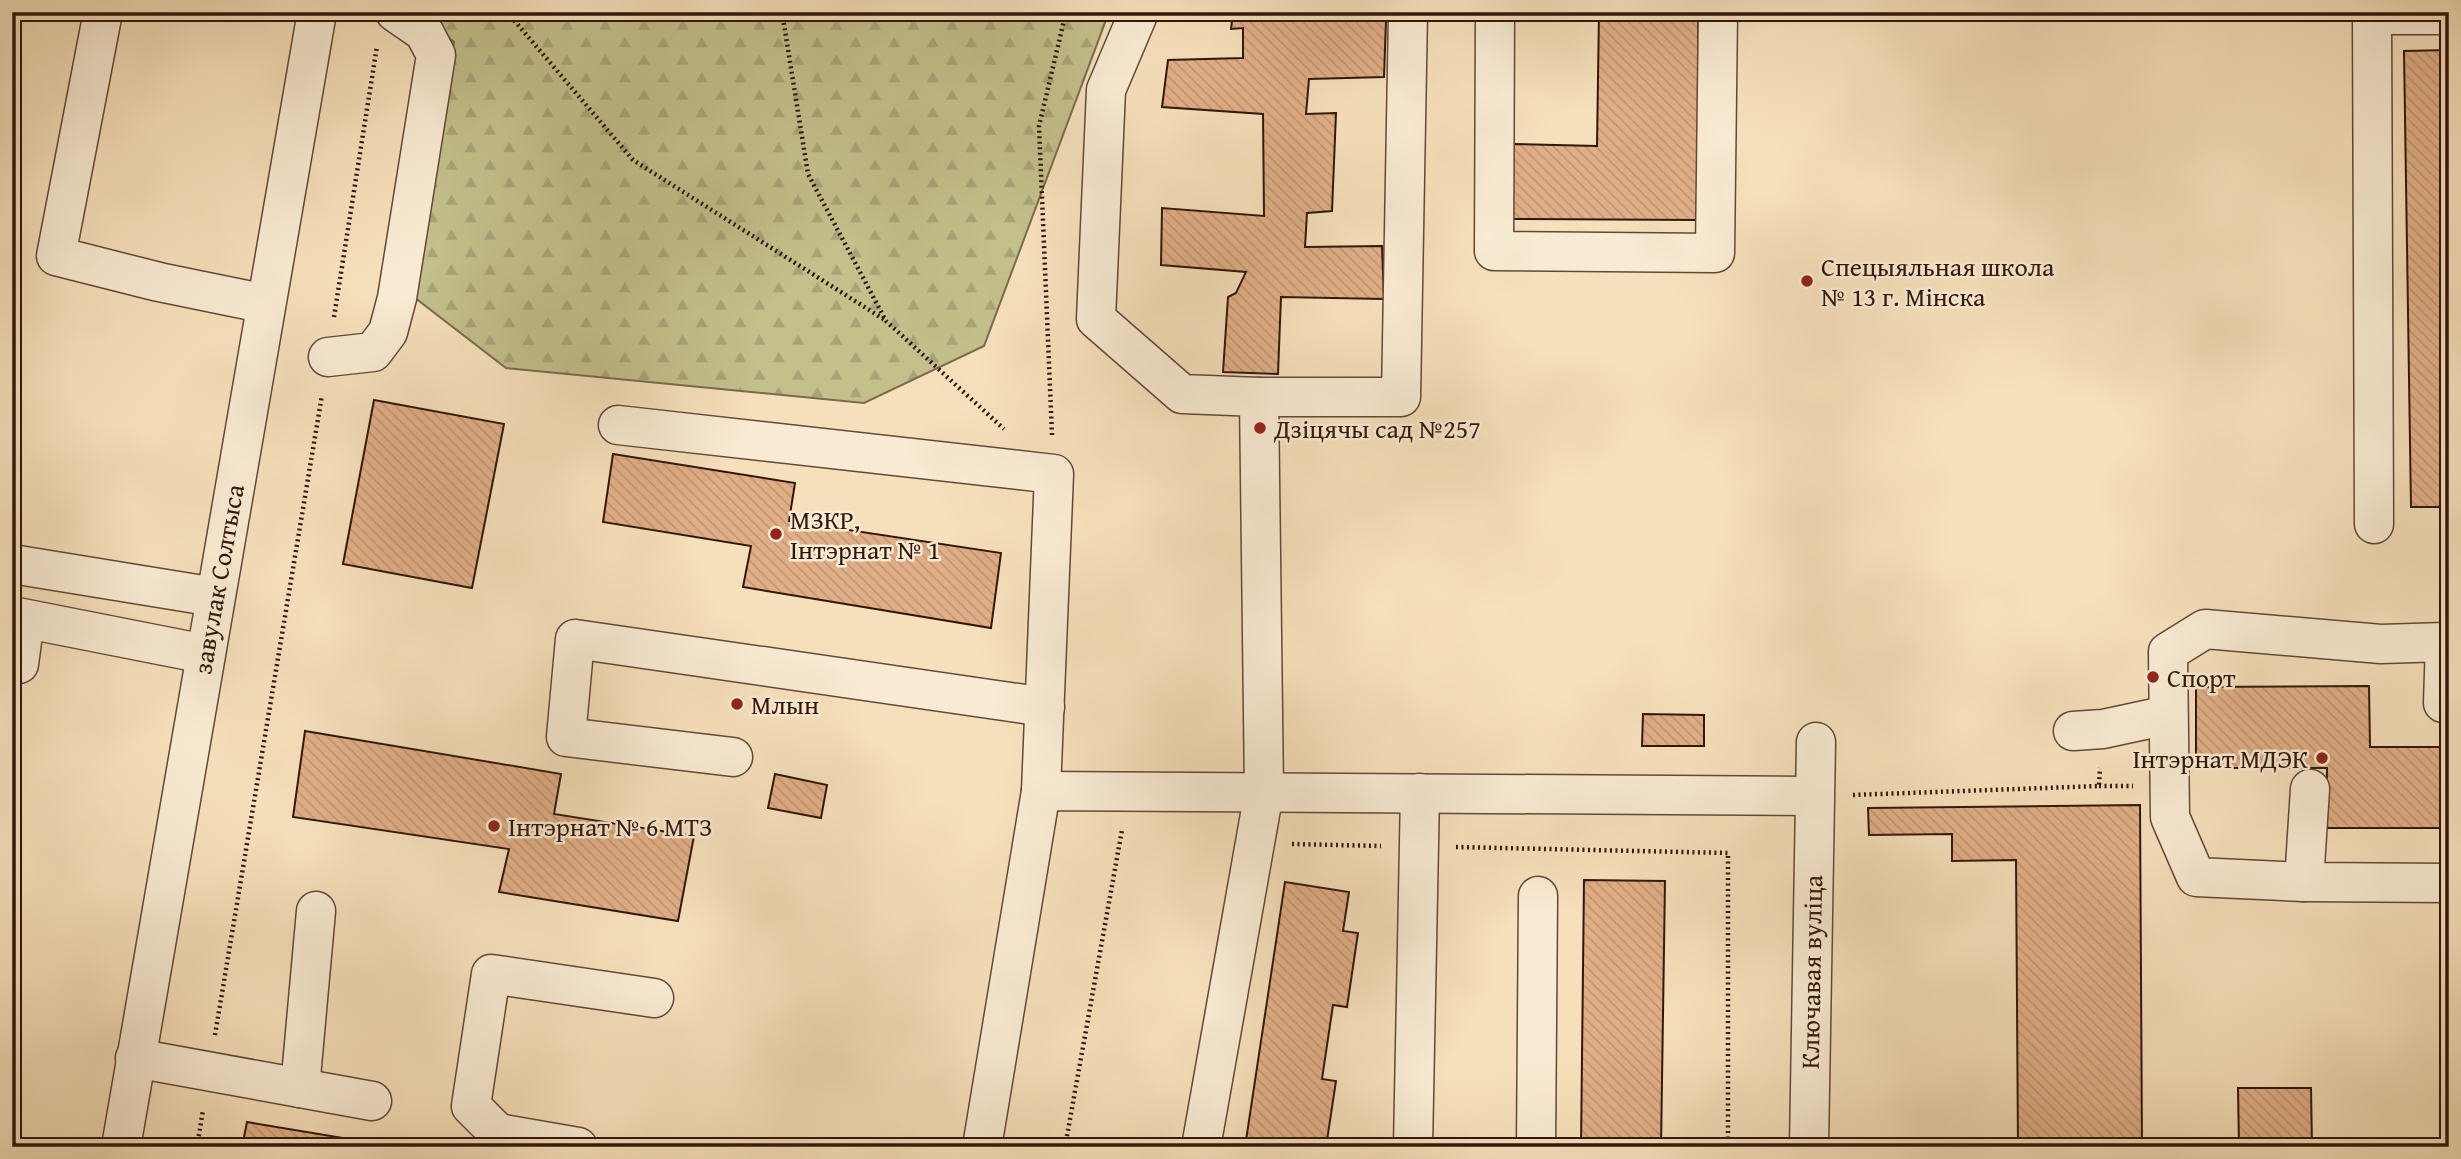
<svg xmlns="http://www.w3.org/2000/svg" width="2461" height="1159" font-family="'Gentium Book Plus',serif">
	<style>
		.forest { fill: url(#forest-firs); stroke: #7a6b4c; stroke-width: 2 }
		.building { fill: url(#building-back-hatch); stroke: #31160c; stroke-width: 2 }
		.lines { fill: none; stroke-linecap: round; stroke-linejoin: round }
		.minor-casing { stroke: #624838; stroke-width: 41 }
		.path { stroke: #31160c; stroke-width: 4.5; stroke-dasharray: 2 3.5; stroke-linecap: butt }
		.minor { stroke: #f9ebd3; stroke-width: 38 }
		.poi-dot { fill: #8f2418; stroke: #f9ebd3; stroke-width: 2.5 }
		.labels { text-anchor: middle; dominant-baseline: central; stroke-width: 5; stroke-linejoin: round; paint-order: stroke }
		.poi-label { font-size: 26px; fill: #31160c; stroke: #f9ebd3; text-anchor: start }
		.street-label { font-size: 26px; fill: #31160c; stroke: #f9ebd3 }
	</style>
	<defs>
		<pattern id="forest-firs" width="22" height="20" patternUnits="userSpaceOnUse" patternTransform="scale(1.75)"><rect width="22" height="20" fill="#c3c08c"/><path d="M5 1l3.5 6h-7zM16 11l3.5 6h-7z" fill="#a8a478"/></pattern>
		<pattern id="building-back-hatch" width="6" height="6" patternUnits="userSpaceOnUse" patternTransform="scale(1.75)"><rect width="6" height="6" fill="#e1af87"/><path d="M-1 5l2 2M0 0l6 6M5-1l2 2" fill="none" stroke="#c29673"/></pattern>
	</defs>
	<rect width="100%" height="100%" fill="#f6e0bb"/>
	<filter id="stains"><feTurbulence type="fractalNoise" baseFrequency=".00286" numOctaves="4"/><feColorMatrix values="0 0 0 0 .2 0 0 0 0 .09 0 0 0 0 .02 0 0 0 .5 -.17"/></filter>
	<radialGradient id="worn" r=".72"><stop offset=".6" stop-color="#630" stop-opacity="0"/><stop offset="1" stop-color="#630" stop-opacity=".3"/></radialGradient>
	<polygon class="forest" points="417,12 1109,12 984,346 864,403 506,368 410,294 454,42"/>
	<g class="building">
		<polygon points="12,12 19,12 12,50"/>
		<polygon points="1233,12 1288,12 1288,20 1386,20 1384,77 1309,79 1306,114 1336,113 1332,211 1307,213 1305,247 1382,246 1384,299 1281,297 1278,374 1223,372 1228,297 1236,293 1246,272 1161,265 1162,208 1264,216 1263,114 1162,107 1168,60 1243,58 1243,28 1231,29"/>
		<polygon points="1599,12 1698,12 1698,220 1511,219 1513,144 1597,146"/>
		<polygon points="2449,50 2449,507 2411,507 2404,51"/>
		<polygon points="374,400 504,424 472,588 343,564"/>
		<polygon points="613,454 795,483 789,521 1001,553 991,628 743,587 751,546 603,522"/>
		<polygon points="2369,686 2370,747 2449,747 2449,828 2326,828 2327,768 2196,768 2196,687"/>
		<polygon points="1643,714 1704,715 1704,746 1642,746"/>
		<polygon points="305,731 561,774 554,814 694,836 678,921 499,892 509,849 293,817"/>
		<polygon points="775,774 827,785 821,818 768,808"/>
		<polygon points="2140,805 2142,1147 2018,1147 2016,860 1952,861 1952,834 1869,835 1868,808"/>
		<polygon points="1584,880 1665,881 1661,1147 1581,1147"/>
		<polygon points="1285,882 1349,892 1343,931 1358,933 1347,1007 1333,1005 1322,1079 1336,1081 1326,1147 1245,1147"/>
		<polygon points="2238,1088 2311,1088 2312,1147 2239,1147"/>
		<polygon points="247,1122 385,1145 384,1147 242,1147"/>
	</g>
	<g class="lines">
		<defs>
			<g id="minor">
				<polyline points="103,12 56,256 159,282 266,304"/>
				<polyline points="1139,12 1106,90 1096,319 1182,394 1259,397 1401,397 1408,12"/>
				<polyline points="1495,12 1494,251 1715,253 1718,12"/>
				<polyline points="328,357 373,352 388,332 397,298 436,55 424,32 395,12"/>
				<polyline points="618,425 1054,474 1041,791"/>
				<polyline points="2374,524 2372,15 2449,15"/>
				<polyline points="12,564 215,597"/>
				<polyline points="12,616 205,654"/>
				<polyline points="19,664 25,619"/>
				<polyline points="2443,703 2445,642 2381,644 2205,629 2168,652 2170,817 2196,877 2304,882 2449,883"/>
				<polyline points="2073,731 2103,729 2168,715"/>
				<polyline points="733,757 566,737 575,639 1045,707"/>
				<polyline points="2304,882 2310,789"/>
				<polyline points="135,1058 372,1101"/>
				<polyline points="300,1088 316,911"/>
				<polyline points="121,1147 317,12"/>
				<polyline points="578,1147 498,1133 471,1106 491,974 654,998"/>
				<polyline points="982,1147 1041,791 1814,796"/>
				<polyline points="1201,1147 1264,792 1259,397"/>
				<polyline points="1413,1147 1420,793"/>
				<polyline points="1536,1147 1538,896"/>
				<polyline points="1809,1147 1816,742"/>
			</g>
		</defs>
		<use href="#minor" class="minor-casing"/>
		<g class="path">
			<polyline points="507,12 633,160 885,320"/>
			<polyline points="782,12 808,174 886,321 1004,429"/>
			<polyline points="334,317 377,46"/>
			<polyline points="1052,435 1039,126 1066,12"/>
			<polyline points="2099,786 2133,786"/>
			<polyline points="1853,795 2099,786 2100,768"/>
			<polyline points="1292,844 1381,846"/>
			<polyline points="1456,847 1728,853 1728,1147"/>
			<polyline points="215,1035 322,395"/>
			<polyline points="197,1147 203,1110"/>
			<polyline points="1065,1147 1122,830"/>
		</g>
		<use href="#minor" class="minor"/>
	</g>
	<g class="poi-dot">
		<circle cx="1807" cy="281" r="7"/>
		<circle cx="1260" cy="428" r="7"/>
		<circle cx="776" cy="534" r="7"/>
		<circle cx="2153" cy="677" r="7"/>
		<circle cx="737" cy="704" r="7"/>
		<circle cx="2322" cy="758" r="7"/>
		<circle cx="494" cy="826" r="7"/>
	</g>
	<g class="labels">
		<g class="poi-label">
			<text x="1821" y="266">Спецыяльная школа<tspan x="1821" dy="30">№ 13 г. Мінска</tspan></text>
			<text x="1274" y="428">Дзіцячы сад №257</text>
			<text x="790" y="519">МЗКР,<tspan x="790" dy="30">Інтэрнат № 1</tspan></text>
			<text x="2167" y="677">Спорт</text>
			<text x="751" y="704">Млын</text>
			<text x="2308" y="758" text-anchor="end">Інтэрнат МДЭК</text>
			<text x="508" y="826">Інтэрнат № 6 МТЗ</text>
		</g>
		<g class="street-label">
			<text transform="translate(218 579) rotate(-80)">завулак Солтыса</text>
			<text transform="translate(1811 972) rotate(-89)">Ключавая вуліца</text>
		</g>
	</g>
	<rect width="2461" height="1159" fill="none" stroke="#f6e0bb" stroke-width="42"/>
	<rect x="14" y="14" width="2433" height="1131" fill="none" stroke="#31160c" stroke-width="3.5"/>
	<rect x="21" y="21" width="2419" height="1117" fill="none" stroke="#31160c" stroke-width="2"/>
	<rect width="100%" height="100%" filter="url(#stains)"/>
	<rect width="100%" height="100%" fill="url(#worn)"/>
</svg>
